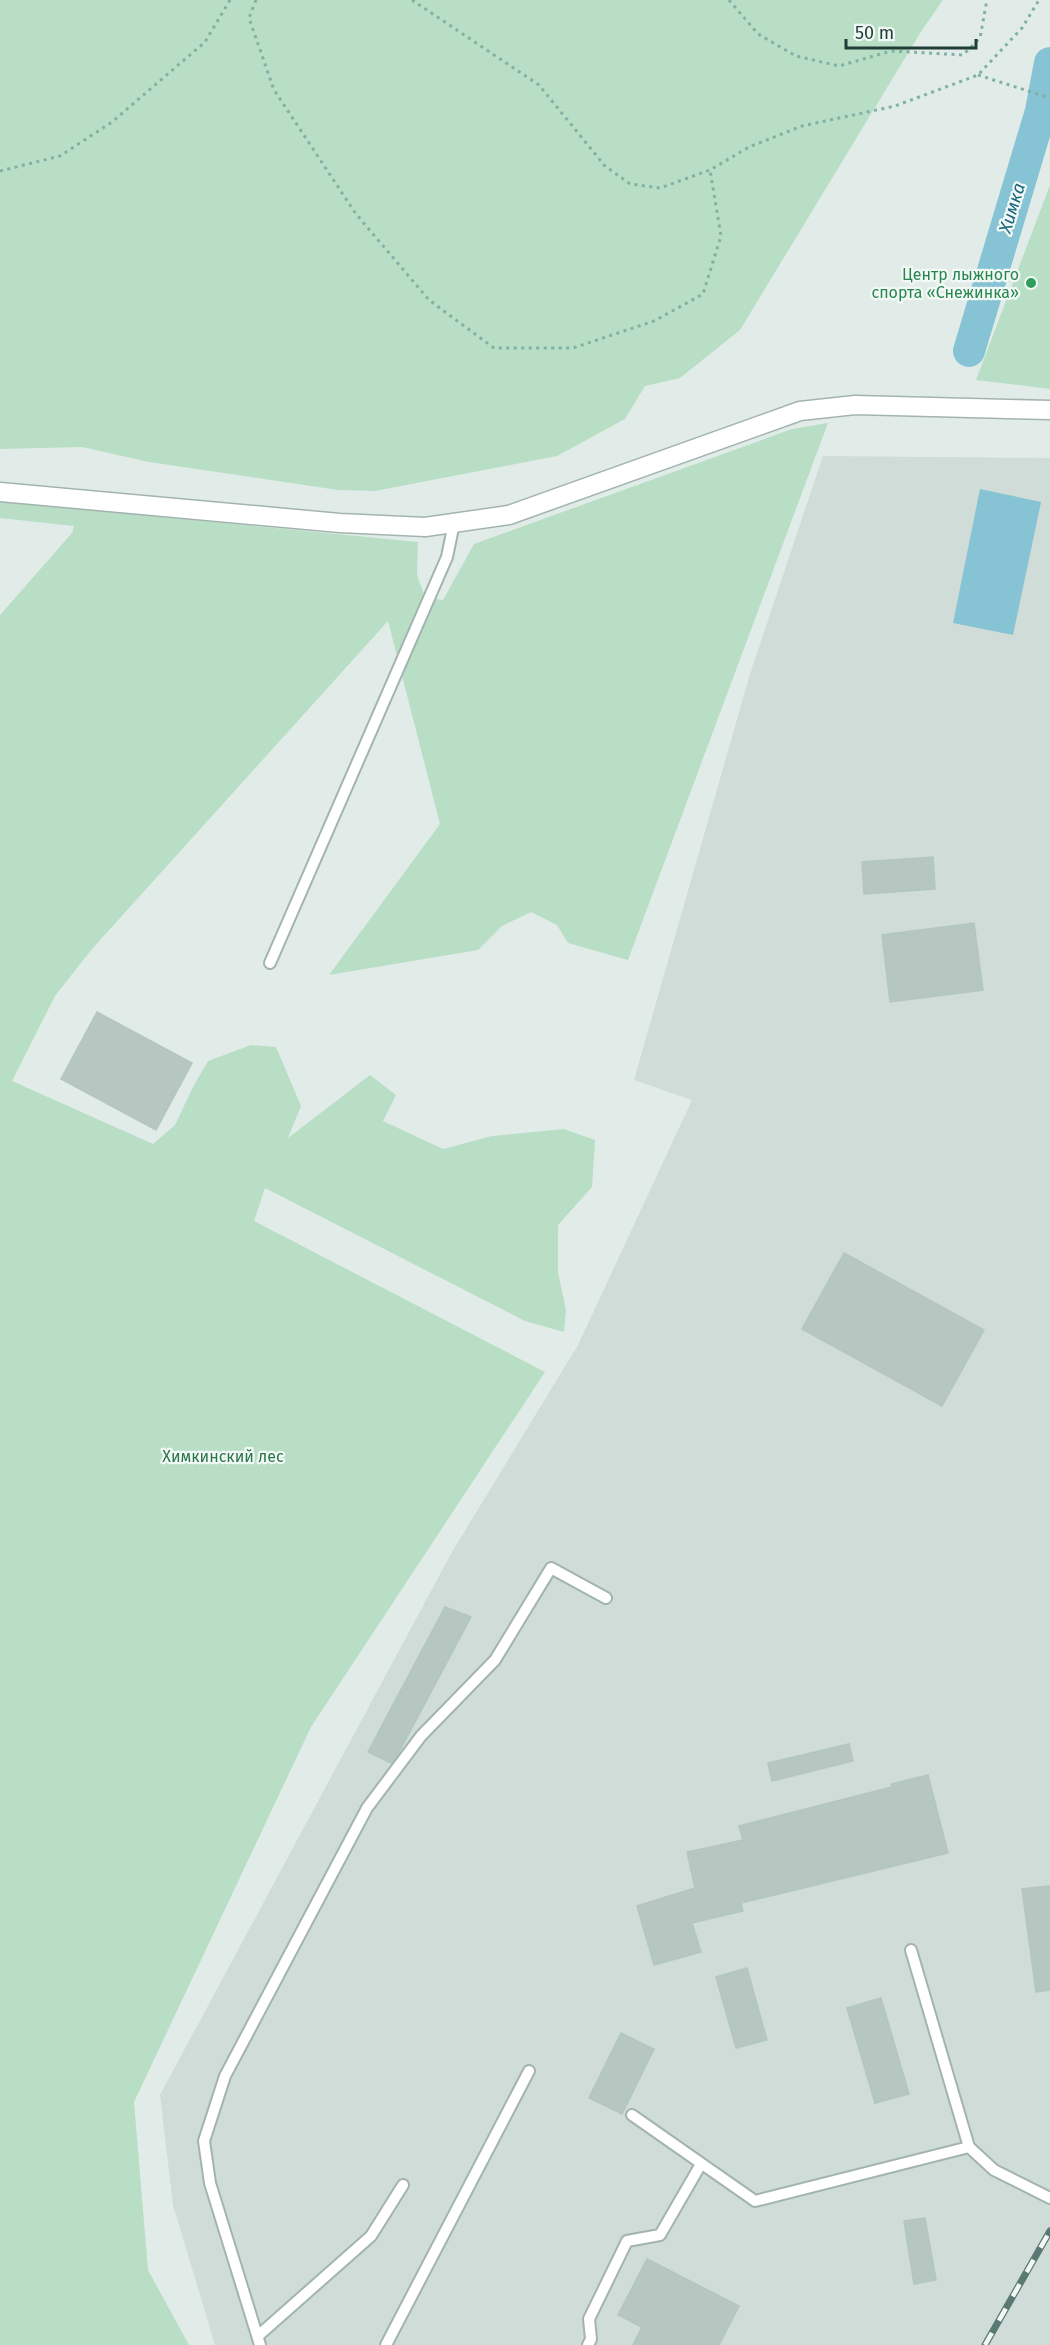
<svg xmlns="http://www.w3.org/2000/svg" width="1050" height="2345" font-family="'Fira Sans',sans-serif">
	<style>
		.built { fill: #cfdcd7 }
		.green { fill: #b8dec5 }
		.water { fill: #86c3d4 }
		.lines { fill: none; stroke-linecap: round; stroke-linejoin: round }
		.river { stroke: #86c3d4; stroke-width: 32 }
		.building { fill: #b6c7c1; stroke: #b3c6bf; stroke-width: 1.5 }
		.service-casing { stroke: #a3b4af; stroke-width: 14 }
		.minor-casing { stroke: #a3b4af; stroke-width: 21 }
		.path { stroke: #80b1a5; stroke-width: 3; stroke-dasharray: 3 4.5; stroke-linecap: butt }
		.service { stroke: #fff; stroke-width: 10 }
		.minor { stroke: #fff; stroke-width: 18 }
		.rail-casing { stroke: #5b7973; stroke-width: 7 }
		.rail { stroke: #f1f8f5; stroke-width: 4.5; stroke-dasharray: 14; stroke-linecap: butt }
		.leisure-dot { fill: #2e9e5b; stroke: #f1f8f5; stroke-width: 2 }
		.labels { text-anchor: middle; dominant-baseline: central; stroke-width: 4.5; stroke-linejoin: round; paint-order: stroke }
		.leisure-label { font-size: 16px; fill: #27864d; stroke: #f1f8f5; text-anchor: end }
		.park-label { font-size: 16px; fill: #29764b; stroke: #f1f8f5 }
		.water-label { font-size: 18px; font-style: italic; fill: #18657c; stroke: #f1f8f5 }
	</style>
	<rect width="100%" height="100%" fill="#e1ece8"/>
	<polygon class="built" points="823,456 1050,458 1050,2345 215,2345 173,2205 160,2095 452,1552 578,1345 692,1100 634,1080 750,674"/>
	<g class="green">
		<polygon points="0,0 943,0 922,30 740,330 680,378 645,386 625,419 557,456 375,491 338,490 149,462 82,447 0,449"/>
		<polygon points="1050,185 1050,389 976,380"/>
		<polygon points="828,423 628,960 568,943 557,925 531,912 502,926 478,950 329,975 440,824 388,621 92,949 55,996 12,1081 153,1144 175,1125 193,1087 208,1061 251,1045 276,1047 301,1106 288,1138 370,1075 396,1095 383,1121 443,1149 492,1136 564,1129 595,1140 592,1187 558,1225 558,1272 566,1310 564,1332 525,1321 265,1188 254,1221 545,1372 311,1727 134,2102 148,2270 189,2345 0,2345 0,615 72,533 74,526 0,518 0,501 418,542 417,575 425,597 443,600 474,544 792,429"/>
	</g>
	<polygon class="water" points="980,489 1041,502 1013,635 953,623"/>
	<g class="lines">
		<polyline class="river" points="969,351 1041,111 1050,63"/>
	</g>
	<g class="building">
		<polygon points="933,857 935,889 864,894 862,862"/>
		<polygon points="974,923 983,990 890,1002 882,935"/>
		<polygon points="97,1012 192,1063 156,1130 61,1079"/>
		<polygon points="844,1253 984,1330 942,1406 802,1329"/>
		<polygon points="445,1607 471,1617 399,1752 391,1763 368,1752"/>
		<polygon points="849,1744 853,1761 772,1781 768,1763"/>
		<polygon points="928,1775 948,1853 741,1903 743,1911 692,1923 701,1952 654,1965 637,1906 695,1888 687,1852 743,1840 739,1826 892,1787 891,1784"/>
		<polygon points="1050,1886 1050,1990 1036,1992 1022,1889"/>
		<polygon points="747,1968 767,2040 736,2048 716,1977"/>
		<polygon points="881,1998 909,2094 875,2103 847,2008"/>
		<polygon points="621,2033 654,2049 622,2114 589,2098"/>
		<polygon points="925,2218 936,2280 914,2284 904,2221"/>
		<polygon points="647,2259 739,2306 719,2345 633,2345 642,2327 618,2315"/>
	</g>
	<g class="lines">
		<defs>
			<g id="service">
				<polyline points="270,963 447,557 454,523"/>
				<polyline points="911,1950 969,2147 994,2170 1050,2198"/>
				<polyline points="632,2115 755,2201 969,2147"/>
				<polyline points="259,2335 371,2236 403,2185"/>
				<polyline points="260,2345 210,2183 204,2141 225,2076 367,1808 421,1736 495,1660 551,1568 606,1598"/>
				<polyline points="386,2345 529,2071"/>
				<polyline points="588,2345 591,2339 589,2319 627,2241 660,2235 701,2164"/>
			</g>
			<polyline id="minor" points="0,492 340,523 425,527 509,515 800,411 855,405 1050,410"/>
		</defs>
		<use href="#service" class="service-casing"/>
		<use href="#minor" class="minor-casing"/>
		<g class="path">
			<polyline points="256,0 249,18 274,90 356,214 429,300 494,348 573,348 654,321 703,294 721,236 710,170"/>
			<polyline points="412,0 539,85 605,166 630,184 660,188 710,170 749,147 802,126 895,106 978,75 1022,28 1039,0"/>
			<polyline points="729,0 758,34 796,56 839,66 891,51 963,55 980,38 986,5 985,0"/>
			<polyline points="978,75 1050,98"/>
			<polyline points="0,171 60,156 112,122 205,42 230,0"/>
		</g>
		<use href="#service" class="service"/>
		<use href="#minor" class="minor"/>
		<defs>
			<polyline id="rail" points="985,2345 1050,2231"/>
		</defs>
		<use href="#rail" class="rail-casing"/>
		<use href="#rail" class="rail"/>
	</g>
	<circle class="leisure-dot" cx="1031" cy="283" r="6"/>
	<g class="labels">
		<g class="leisure-label">
			<text x="1019" y="274">Центр лыжного<tspan x="1019" dy="18">спорта «Снежинка»</tspan></text>
		</g>
		<g class="park-label">
			<text x="223" y="1456">Химкинский лес</text>
		</g>
		<g class="water-label">
			<text transform="translate(1012 208) rotate(-73)">Химка</text>
		</g>
	</g>
	<path d="M846 39v9h130v-9" fill="none" stroke="#203e37" stroke-width="3"/>
	<text x="855" y="39" font-size="18" fill="#203e37" stroke="#f1f8f5" stroke-width="4.5" paint-order="stroke">50 m</text>
</svg>
